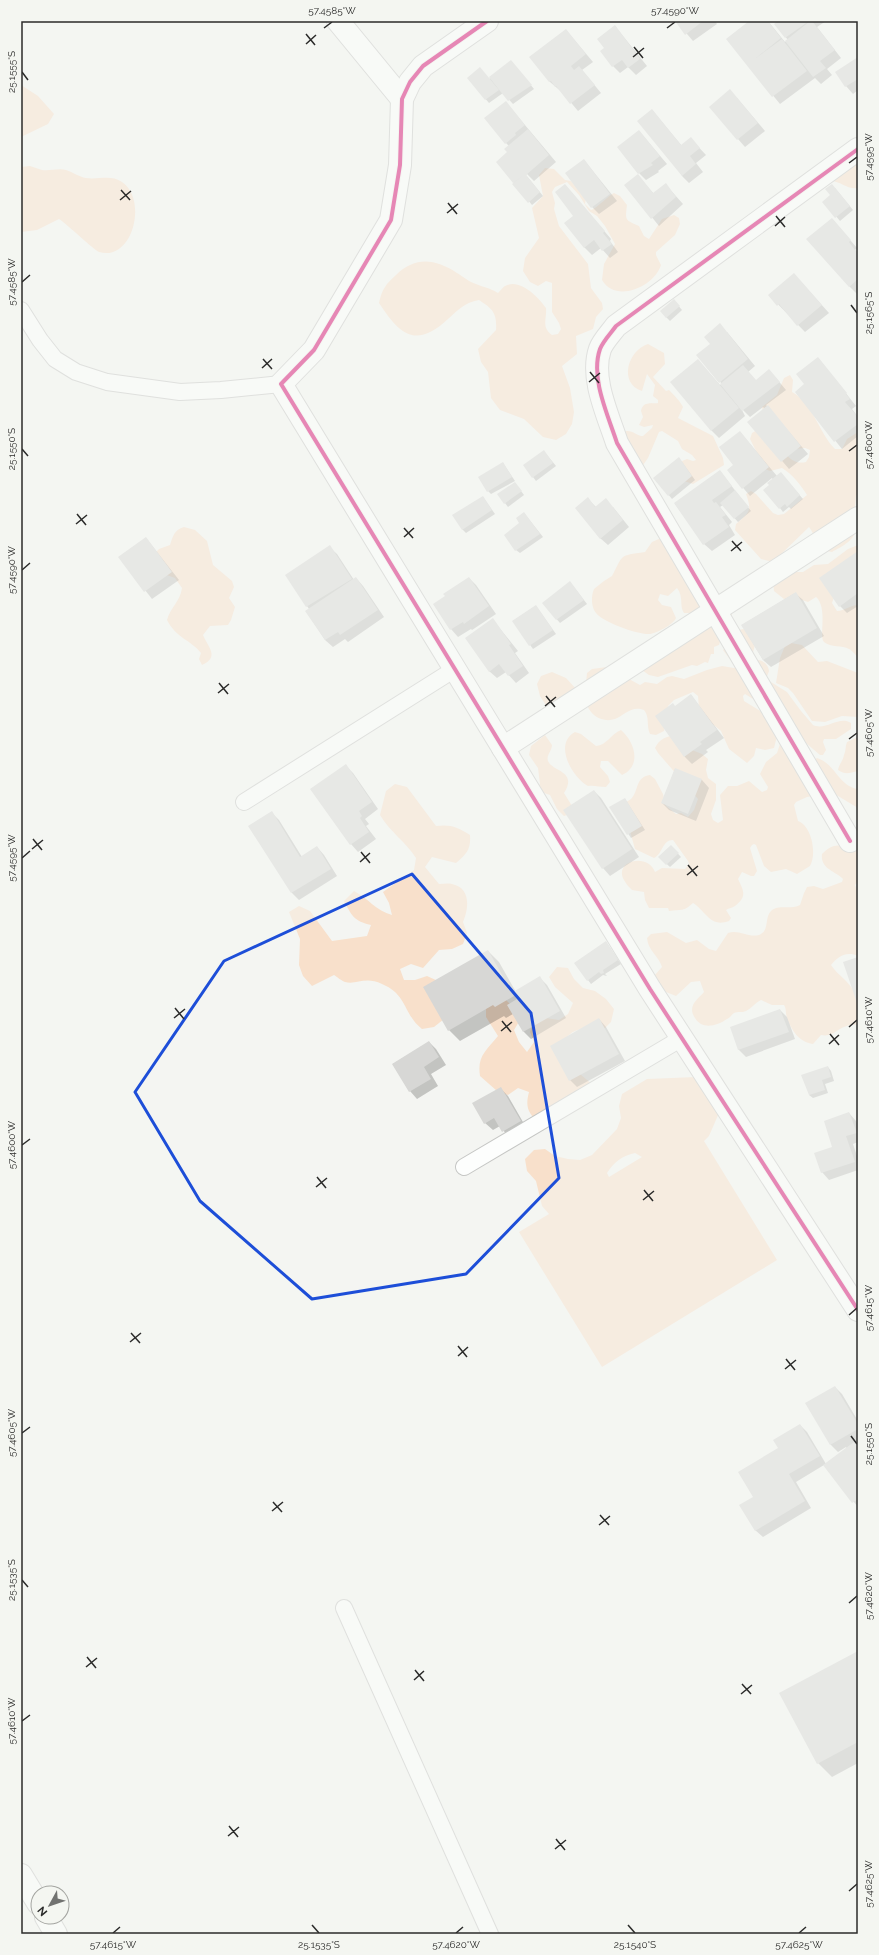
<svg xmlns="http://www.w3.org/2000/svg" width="879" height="1955" font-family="Raleway,sans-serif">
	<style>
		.green { fill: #f8e0cb; fill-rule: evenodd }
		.shadow { fill: #0003 }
		.building { fill: #d7d7d5 }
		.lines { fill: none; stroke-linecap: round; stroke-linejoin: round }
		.lane-casing { stroke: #c6c7c5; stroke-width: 18 }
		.street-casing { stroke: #c6c7c5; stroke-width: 24 }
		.lane { stroke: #fdfefd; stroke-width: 16 }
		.street { stroke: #fdfefd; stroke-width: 22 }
		.cycleway-casing { stroke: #f4f6f1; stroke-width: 6 }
		.cycleway { stroke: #d6006c; stroke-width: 4 }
		.marked { fill: none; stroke: #1d4ed8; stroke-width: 3; stroke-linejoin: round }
		.ticks { fill: none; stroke: #2b2b2a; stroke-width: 1.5 }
		.neatline { fill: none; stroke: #2b2b2a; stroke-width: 1.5 }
		.ticks-label { font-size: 10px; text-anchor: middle; fill: #2b2b2a }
	</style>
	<rect width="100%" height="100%" fill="#f4f5f2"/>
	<g class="green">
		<polygon points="21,85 38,96 54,114 48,124 21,137"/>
		<path d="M858,152V188C847,190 840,180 829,181Z"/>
		<path d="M30,166C34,167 38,169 42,170C50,171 59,168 66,170C73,172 79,177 86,178C98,180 111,174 122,182C148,199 133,262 99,252C94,250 68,225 59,219L37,230L21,232V167Z"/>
		<path d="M545,168L554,169L565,180L571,181L586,198L585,204L591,210C596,209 609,195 614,193L620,196L627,205C625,221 625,220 639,226L644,236L649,239L662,219L674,215L679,218L680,224L675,235L656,252V255L661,265C655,286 616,304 602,280L604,264L615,244L605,226L597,216L589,211L579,195L567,182L555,187L552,192L555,203L554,209L559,226L588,264L591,288L602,303L603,309L596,317L593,329L576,336L577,354L562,366L570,388L574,412L572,424L566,434L556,440L543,437L524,419L500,410L491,398L488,372L481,362L478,349L496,330C497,313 493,309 479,300C464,303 459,309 448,319C416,349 400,335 379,303C382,289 386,284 396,275C416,256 435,259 457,273C464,277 469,282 476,284C485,288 488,287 498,293C500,291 503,287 505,286C520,278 538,297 546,308C547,319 541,327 552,335L558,334L561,329L559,323L552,312V283L546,281L538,286L530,282L523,271L525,258L539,238L532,208L543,196L539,175Z"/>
		<path d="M648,344L664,353L665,364L653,377L666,391L669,390C674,395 680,401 683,407L678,418L713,436L723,458L724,465L693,484L684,481L682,461L687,459L693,461L696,460L692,455L682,449L678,441L662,431L659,432L648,458L641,468L623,432C631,428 636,436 643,436L652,428L653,425L644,427L639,425L643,417L641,411C643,401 650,404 658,403V400L653,396L655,385L647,374L642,391C618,383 628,350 648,344Z"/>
		<path d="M790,375L793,380L792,392C813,403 819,433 835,449H842L847,439L858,432V494L856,496L855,508L845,515L857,527C855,540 843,546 832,552C817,550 816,536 809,527L773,562L761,559L735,530L736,524C750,512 752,511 746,494L751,491L756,494L773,513L778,515L784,514L807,495C801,485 792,474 782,468L770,471L765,469L750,439L752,433L757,430C762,433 769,435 774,440C783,449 790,466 806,462L809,457L810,450L805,448L792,449L763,413L762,407L777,395L784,378Z"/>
		<path d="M184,527L195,530L207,541L213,565L232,581L234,587L229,598L235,607L231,620L228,625L210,626L203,635C208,647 220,657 202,665L199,659L201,653C191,640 176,638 167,620C170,608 180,602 182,588L175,578L164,574L155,553L159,549L170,545C173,536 174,530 184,527Z"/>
		<path d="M661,538L706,604L693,613H684C679,606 684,597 677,588L668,596L660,594L658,600L662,605L671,607L676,618C673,625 657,633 650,634C638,635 603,622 596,613C591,607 591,596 594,589L604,581L612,576C624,554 618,556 645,552L652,542Z"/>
		<path d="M858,545V575L834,597L832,603L837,611C845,611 850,605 858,605V657C855,655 852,650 849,649C842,645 831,648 824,642C819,637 827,612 818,599L816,597L808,602L799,599H784L774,591L773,581L794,572H803L814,565L828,564L848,549Z"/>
		<polygon points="732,613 731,622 738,630 744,629 755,645 752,656 736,663 732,662 723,650 726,647 721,639 719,645 714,647 714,654 711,654 708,663 705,662 697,666 692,665 658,677 649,675 639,668 660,632 667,628"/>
		<polygon points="791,643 802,645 818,662 827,661 858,673 858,717 842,716 825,722 812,721 793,693 788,688 776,683 780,658 785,646"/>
		<path d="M752,660C760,659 768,662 769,671L766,679L787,692L801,711L813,725C826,731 839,715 851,723V729L836,739H824L823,742L826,750L823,755H820L758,702L745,694L743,696L744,701L762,712L777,736L774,748L765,750L756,748L754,756L747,763L729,749L721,731L709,721L699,708L698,696L693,692L674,700L668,706L664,731L656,735L650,734C646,725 650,717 644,710C632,705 624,715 615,719C603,723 591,716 587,705L547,707L540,696L537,684L541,676L552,672L566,678L579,692L586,683L587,673L592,669L607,667L640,685L645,682L657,684L667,677L672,676L684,679L707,670L722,666L734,668Z"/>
		<path d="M621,730C635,742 642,766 622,775L608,761H601L600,767L608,776L610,782L606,787C599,787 594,785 588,786C572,777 553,744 575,732L581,734L596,746C607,745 611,734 621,730Z"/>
		<path d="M545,735L552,745C552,751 546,755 548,761C553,772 578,771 564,793L572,806L567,815L564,816L557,809L550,795L541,792L538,787L540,784L538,768L529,755L531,746Z"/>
		<path d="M676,735L692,750L702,754L708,759L706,770L708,778L716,784V800L711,814L713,820L718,823L723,820L720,795L728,786H737L749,781L762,792L767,790L768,787L760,774L766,762L777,753L781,741L814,760L817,758C836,764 838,786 858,789V808L833,793L807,797L796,802L794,805L798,821C812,826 817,854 810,866L797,874L786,869L771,872L764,866L756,845L754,844L752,845L750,848L757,871L754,876H751L742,872L738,879C743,890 748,896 735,906C732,908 729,908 726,910L731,918L729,921C710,928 706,911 693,903C683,912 683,909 669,911L668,908H649L645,900L644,892L632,890C629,887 626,884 624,880C613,861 648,852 655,872L662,868L685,869L689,864L688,861L673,840C662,840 663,854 654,858L635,849L622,803C625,802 629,801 631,799C639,791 635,777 650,775L655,779L663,794L666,806L676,814L681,813L688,817L694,810L698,799L658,753L655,748C659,739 667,736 676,735Z"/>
		<path d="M858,737V771C849,773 846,775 838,770C839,764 843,761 844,755C846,751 845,747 847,742Z"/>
		<path d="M395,784L407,787L436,826C450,824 458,827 470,835C471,849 467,854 456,863L432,857L425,867L439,884C443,884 448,883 452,884C471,888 469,908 463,922L467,933L463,944L452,949L439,950L423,968L411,964L400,969L404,980H415L427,976L438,981L444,1019L434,1027L422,1029C403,1014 408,995 382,984C365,976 357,985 345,982C342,981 337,977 334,975L312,986L303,976L299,965L300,939L289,912L299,906L310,911L332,941L367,936L371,925C354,921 352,916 344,901L354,891C368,898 376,911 392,915L389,903L383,892L414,870L416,858C406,842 390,832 380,815L386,791Z"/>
		<path d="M858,843V881L855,885L858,893V956C847,951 838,956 831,965C835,971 839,974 844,979C861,996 858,1003 858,1025C839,1023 836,1038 821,1035L813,1044C799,1042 791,1030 787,1017C785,1013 787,1010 784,1005H772L761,1000C755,1003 752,1008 746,1011C742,1013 738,1011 734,1013C732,1014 730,1018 727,1019C717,1026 702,1030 695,1018C687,1006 697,1000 704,992L700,981L691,982L676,996L661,990L654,976L662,967C659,956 648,951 647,938L651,934L667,932L686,943L697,940L709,949L716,951L728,933C739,929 748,938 759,935C770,931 764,918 771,911C778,904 791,910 800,905L804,893L807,887L814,886L823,889L842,882L843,879C835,871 820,869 822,854C831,844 842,842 851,852H854Z"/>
		<path d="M557,967L568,968L574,979L583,988L595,991L606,999L614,1009L611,1022L603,1030C581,1030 576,1024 561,1044L574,1069L593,1085L540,1123C528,1114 525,1107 529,1092L518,1088L508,1095L497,1091L480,1076C477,1056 486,1051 498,1036L486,1017V1006L506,1000L515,1009L520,1020L514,1030L519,1042L527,1052L534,1042L530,1032L534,1020L546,1018L559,1020L568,1014L573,1003L555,987L549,977Z"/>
		<path d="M696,1077L719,1113L709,1136L704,1141L777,1260L602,1367L519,1232L549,1214L542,1206L536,1181L527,1171L525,1159L534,1150L545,1149L555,1156L568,1159L580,1160L592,1155L617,1129L621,1118L619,1106L622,1094L647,1079ZM635,1153L642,1157L609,1177L607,1173C615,1161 622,1156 635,1153Z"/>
	</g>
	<g class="shadow">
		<polygon points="676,21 715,21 717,24 693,41"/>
		<polygon points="750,21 768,21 785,42 788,40 775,24 779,21 826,21 817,27 841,58 827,69 832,75 821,84 815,78 780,104 727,39"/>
		<polygon points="615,26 647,66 636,75 628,67 620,73 613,66 605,48"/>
		<polygon points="566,30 593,62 582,70 601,93 578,111 563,93 550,82 530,57"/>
		<polygon points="858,59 858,90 853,94 846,86"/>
		<polygon points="511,61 534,89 513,104 503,93 489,103 468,78 489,79"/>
		<polygon points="737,98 765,131 745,147 710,107"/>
		<polygon points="509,106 556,162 534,181 527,174 526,175 543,196 532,205 497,162 507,154 509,146 506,143"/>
		<polygon points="652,110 682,146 691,139 706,155 696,163 703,172 689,183 682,176"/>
		<polygon points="639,131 667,164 658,171 659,172 646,180 639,173"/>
		<polygon points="584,160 617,201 599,214 592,207"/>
		<polygon points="638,176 654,194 666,185 683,204 659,226 626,185"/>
		<polygon points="565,185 611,239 610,241 618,252 610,258 601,248 592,255 584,247"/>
		<polygon points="835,188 853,210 840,221 824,202 832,196"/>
		<polygon points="832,219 857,248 855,250 858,253 858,293 857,294 849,286"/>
		<polygon points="801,282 829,313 805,332 769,295"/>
		<polygon points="677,304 682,310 670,321 666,317"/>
		<polygon points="727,332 755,366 748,372 759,384 776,378 786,390 766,405 808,454 789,469 749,422 765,409 763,407 750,417 741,408 745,416 719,438 711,430 698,360 720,385 722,384 698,356"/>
		<polygon points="818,358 856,406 852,409 858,417 858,436 842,449 796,392 806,384"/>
		<polygon points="740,432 777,476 784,477 803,499 791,509 789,507 783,512 780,508 770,485 773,480 772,478 750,496 728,470 734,465"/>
		<polygon points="547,455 556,466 536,481 533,477"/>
		<polygon points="682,462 695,480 672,499 655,478"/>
		<polygon points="503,463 515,481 491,494 488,491"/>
		<polygon points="720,471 751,511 738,522 723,505 720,507 732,522 729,525 735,535 712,551 704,544 675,504"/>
		<polygon points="515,483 524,495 508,507 505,503"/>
		<polygon points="483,497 495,514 466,533 462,529"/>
		<polygon points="588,499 596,507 613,507 629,527 608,545 600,538"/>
		<polygon points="524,513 543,537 520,553 516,550"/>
		<polygon points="146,538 179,580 152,599 120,558"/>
		<polygon points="329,547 337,554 354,580 356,578 363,586 384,617 348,642 345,639 333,647 325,640 306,611 309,609 307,606"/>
		<polygon points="858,552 858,606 847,613 840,606"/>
		<polygon points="469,578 476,585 496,614 472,630 471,629 458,637 451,629"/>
		<polygon points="573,586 587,604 560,623 543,603"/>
		<polygon points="795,593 803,600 824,636 771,667 763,660 742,625"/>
		<polygon points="536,606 556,634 533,649 513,621"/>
		<polygon points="493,620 518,651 515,653 529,673 516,683 506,672 497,678 489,671"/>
		<polygon points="691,695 724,738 706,750 708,752 692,764 685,757 656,716 675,707"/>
		<polygon points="346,766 353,773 378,809 365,819 369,824 366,826 376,839 358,852 351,844"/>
		<polygon points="675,769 702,780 709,788 696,821 669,810 662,803"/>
		<polygon points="594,791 601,798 639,857 610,876 603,868"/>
		<polygon points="625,799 645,830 631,838 611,808"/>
		<polygon points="272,813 279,820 302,857 317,847 324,855 337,876 299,900 292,893 250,826"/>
		<polygon points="671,846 681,857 670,867 659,857"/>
		<polygon points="606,942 621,964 605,974 607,976 603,975 591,984 575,963"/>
		<polygon points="488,951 499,962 516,992 540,978 547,985 566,1018 531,1039 524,1032 513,1014 506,1018 504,1016 460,1041 449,1030"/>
		<polygon points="780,1010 787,1017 795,1039 746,1057 738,1049"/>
		<polygon points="599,1019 606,1027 625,1061 577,1087 570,1080"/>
		<polygon points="429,1042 436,1049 446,1065 431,1074 438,1086 417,1099 410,1091 393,1064"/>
		<polygon points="828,1067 831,1071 834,1081 825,1084 828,1093 813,1098 809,1095"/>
		<polygon points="500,1088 508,1096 527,1129 510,1139 500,1126 493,1130 485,1123"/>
		<polygon points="849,1113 856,1121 858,1125 858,1142 853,1144 858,1159 858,1170 829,1180 822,1172"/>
		<polygon points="835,1387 842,1394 858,1421 858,1507 824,1465 796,1482 811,1508 763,1537 755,1530 754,1497 779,1448 800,1425 807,1432 826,1464 847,1449 846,1447 838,1452 831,1445 807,1404"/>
		<polygon points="858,1652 858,1763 832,1777 818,1763"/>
	</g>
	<g class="building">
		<polygon points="675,21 703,21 685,35"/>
		<polygon points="749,21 768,21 781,38 756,58 782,39 807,71 772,97 726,39"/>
		<polygon points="778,21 809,21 785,38 774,24"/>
		<polygon points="810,21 812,21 835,50 820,61 826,68 813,77 785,41"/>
		<polygon points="615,25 640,59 628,68 622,60 612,67 600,51 604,48 597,39"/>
		<polygon points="566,29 586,54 571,66 574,70 579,66 595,85 570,104 556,86 555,87 551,81 549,82 529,57"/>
		<polygon points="858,57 858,79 845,87 835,72"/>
		<polygon points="511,60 532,85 508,101 489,77"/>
		<polygon points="480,67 499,90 485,100 467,78"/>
		<polygon points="730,89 758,123 737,140 709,107"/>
		<polygon points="506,101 525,125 515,133 516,135 505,144 484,118"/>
		<polygon points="652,109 681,145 691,137 700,148 690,156 696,164 682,176 637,121"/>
		<polygon points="528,129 549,155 526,175 540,192 528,203 512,184 525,174 513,183 496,162 507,152 504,149"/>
		<polygon points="639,130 660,156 651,163 653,165 638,174 617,147"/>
		<polygon points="584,159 610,194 591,208 565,173"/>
		<polygon points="638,174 653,193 666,183 676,197 651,219 624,185"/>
		<polygon points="565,184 605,231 603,233 612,244 602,251 594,240 584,248 564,223 573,216 555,192"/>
		<polygon points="832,184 850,206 835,218 822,202 830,195 825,189"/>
		<polygon points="832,218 851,240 849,242 858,254 858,279 849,287 806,239"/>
		<polygon points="794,273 822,305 797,326 779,304 777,306 768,295"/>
		<polygon points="674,299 680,306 666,318 660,311"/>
		<polygon points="720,323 748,359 719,383 696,355 710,344 704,337"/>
		<polygon points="818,357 847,393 846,394 850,399 845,402 858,417 858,424 834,442 795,392 804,384 796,374"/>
		<polygon points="698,359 739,408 711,431 670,382"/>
		<polygon points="743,365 756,380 769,369 780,382 742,411 720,384"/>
		<polygon points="768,405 801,446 781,462 747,422"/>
		<polygon points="740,431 769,467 742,489 727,470 733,465 719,447"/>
		<polygon points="544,450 553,463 532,478 523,465"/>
		<polygon points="679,457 692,476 668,496 653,478"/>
		<polygon points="503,462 512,477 487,492 478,477"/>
		<polygon points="720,470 732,486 712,500 714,503 716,502 726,515 722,517 729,527 703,545 674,503"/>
		<polygon points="781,472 800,495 787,507 785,504 779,509 763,490 769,485 767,483"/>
		<polygon points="515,482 522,491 504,504 497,494"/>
		<polygon points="735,490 749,507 734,519 720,503"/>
		<polygon points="483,496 492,510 462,530 452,515"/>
		<polygon points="588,497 595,507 606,498 623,520 600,539 575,508"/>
		<polygon points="524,512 540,534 515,551 504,535 519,523 516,518"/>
		<polygon points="146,537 172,572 144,592 118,557"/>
		<polygon points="330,545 352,579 306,607 285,575"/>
		<polygon points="858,551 858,593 839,607 819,578"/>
		<polygon points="356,577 378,610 340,635 338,632 325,640 305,611"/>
		<polygon points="469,577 489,606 464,624 463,622 450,630 433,604 445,596 443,594"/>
		<polygon points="570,581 584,600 556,620 542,603"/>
		<polygon points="796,592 817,628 763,660 741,625"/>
		<polygon points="536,605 553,630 529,646 512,621"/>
		<polygon points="493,618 511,644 509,645 523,666 508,676 499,664 489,672 465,638"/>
		<polygon points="691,694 717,730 700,742 702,744 684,757 655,716 673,703 675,706"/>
		<polygon points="346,764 372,802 359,811 362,816 360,818 369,832 350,845 310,789"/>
		<polygon points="675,768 702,779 688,814 661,803"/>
		<polygon points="594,790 632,849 602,869 563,810"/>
		<polygon points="625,798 642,826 627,835 609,807"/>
		<polygon points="272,811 300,857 317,846 331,869 291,893 248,826"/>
		<polygon points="671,845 679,853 666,865 658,857"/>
		<polygon points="606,941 618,960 603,970 604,973 601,974 599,972 587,981 574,963"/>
		<polygon points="488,950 514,996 495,1007 493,1005 448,1031 423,987"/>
		<polygon points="858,957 858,1006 843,962"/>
		<polygon points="540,976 560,1011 523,1032 507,1005 517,999 513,992"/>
		<polygon points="780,1009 789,1032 738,1050 730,1027"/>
		<polygon points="599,1018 619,1054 569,1081 550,1046"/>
		<polygon points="429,1041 439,1057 424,1067 431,1079 409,1092 392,1064"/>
		<polygon points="828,1066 831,1077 822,1080 825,1090 809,1095 801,1075"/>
		<polygon points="501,1087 521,1121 502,1132 494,1118 484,1124 472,1103"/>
		<polygon points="849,1112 857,1133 846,1136 855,1162 821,1173 814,1153 832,1147 824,1121"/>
		<polygon points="835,1386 858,1424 858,1429 830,1445 805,1403"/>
		<polygon points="800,1424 820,1456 789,1474 805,1501 755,1531 739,1505 753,1497 738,1472 778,1448 773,1440"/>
		<polygon points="858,1439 858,1499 852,1503 823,1465"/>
		<polygon points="858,1651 858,1742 817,1764 779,1693"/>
	</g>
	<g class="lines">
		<defs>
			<g id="lane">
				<polyline points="21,310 40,340 55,359 76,372 107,382 180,392 221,390 281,384"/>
				<polyline points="244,802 455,669"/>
				<polyline points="464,1167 682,1038"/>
				<polyline points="344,1608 490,1934"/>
			</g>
			<g id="street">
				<polyline points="338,21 402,99"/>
				<polyline points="487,21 423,66 410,82 402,99 400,165 391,220 314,350 281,384 650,989 858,1310"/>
				<polyline points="503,748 858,518"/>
				<path d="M850,841L617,443C608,415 590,378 600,349C603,341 611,333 616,326L858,149"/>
				<polyline points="21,1875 38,1903"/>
				<polyline points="46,1917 56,1934"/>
			</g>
		</defs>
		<use href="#lane" class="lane-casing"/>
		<use href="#street" class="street-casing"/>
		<use href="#lane" class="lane"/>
		<use href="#street" class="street"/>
		<defs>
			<g id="cycleway">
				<polyline points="487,21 423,66 410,82 402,99 400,165 391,220 314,350 281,384 650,989 858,1310"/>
				<path d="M850,841L617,443C608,415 590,378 600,349C603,341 611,333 616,326L858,149"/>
			</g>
		</defs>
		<use href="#cycleway" class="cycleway-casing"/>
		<use href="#cycleway" class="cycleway"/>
	</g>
	<path d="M0 0H879V1955H0ZM412,874L531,1013L559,1178L466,1274L312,1299L200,1201L135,1092L224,961Z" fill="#f4f5f2" fill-opacity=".55" fill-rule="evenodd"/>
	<path class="marked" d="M412,874L531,1013L559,1178L466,1274L312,1299L200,1201L135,1092L224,961Z"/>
	<path class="ticks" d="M324,28L332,22M667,28L675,22M306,34L315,45M306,44L316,35M634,47L643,58M633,57L644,48M22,72L28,80M849,163L857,157M121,190L130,200M120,200L131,191M448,203L457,214M447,213L458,204M776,216L785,227M775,226L785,217M22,282L30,275M851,305L857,313M263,359L272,369M262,368L272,359M590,372L599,383M589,382L600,373M22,449L28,456M849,451L857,445M77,514L86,525M76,524L87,515M404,528L413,538M404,537L414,528M732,541L741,551M731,551L742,542M22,570L30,563M219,683L228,694M218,693L229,684M546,696L555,707M545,706L556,697M849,739L857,733M33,839L42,850M32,849L43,840M361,852L370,863M22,858L30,851M360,862L370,853M688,865L697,876M687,875L698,866M175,1008L184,1019M174,1018L185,1009M502,1021L511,1032M849,1027L857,1020M501,1031L512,1022M830,1034L839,1045M829,1044L839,1035M22,1145L30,1139M317,1177L326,1188M316,1187L327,1178M644,1190L653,1201M643,1200L654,1191M849,1315L857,1308M131,1333L140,1343M130,1342L141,1333M458,1346L467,1357M458,1356L468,1347M786,1359L795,1370M785,1369L796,1360M22,1433L30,1427M851,1436L857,1444M273,1502L282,1512M272,1511L283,1502M600,1515L609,1525M599,1525L610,1516M22,1580L28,1587M849,1603L857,1596M87,1657L96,1668M86,1667L97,1658M415,1670L424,1681M414,1680L424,1671M742,1684L751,1694M741,1694L752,1685M22,1721L30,1715M229,1826L238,1837M228,1836L239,1827M556,1839L565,1850M555,1849L566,1840M849,1891L857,1884M312,1925L319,1933M628,1925L635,1933M113,1933L120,1927M456,1933L463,1927M799,1933L806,1927"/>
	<rect width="879" height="1955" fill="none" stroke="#f4f6f1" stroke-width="44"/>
	<g transform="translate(50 1905) rotate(230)"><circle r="19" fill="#f4f6f1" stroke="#a4a5a1"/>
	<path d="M0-3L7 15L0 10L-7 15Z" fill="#717270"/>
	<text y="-6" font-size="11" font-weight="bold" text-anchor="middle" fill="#2b2b2a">N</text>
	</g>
	<rect x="22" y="22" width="835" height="1911" class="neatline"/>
	<g class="ticks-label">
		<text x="332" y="14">57.4585°W</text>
		<text x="675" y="14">57.4590°W</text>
		<text transform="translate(11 72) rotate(-90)" y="4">25.1555°S</text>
		<text transform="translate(868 157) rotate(-90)" y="4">57.4595°W</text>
		<text transform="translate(11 282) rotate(-90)" y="4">57.4585°W</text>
		<text transform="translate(868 313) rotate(-90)" y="4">25.1565°S</text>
		<text transform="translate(868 445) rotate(-90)" y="4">57.4600°W</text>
		<text transform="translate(11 449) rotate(-90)" y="4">25.1550°S</text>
		<text transform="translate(11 570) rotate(-90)" y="4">57.4590°W</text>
		<text transform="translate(868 733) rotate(-90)" y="4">57.4605°W</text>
		<text transform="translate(11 858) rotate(-90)" y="4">57.4595°W</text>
		<text transform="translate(868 1020) rotate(-90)" y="4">57.4610°W</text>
		<text transform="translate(11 1145) rotate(-90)" y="4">57.4600°W</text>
		<text transform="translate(868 1308) rotate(-90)" y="4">57.4615°W</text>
		<text transform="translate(11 1433) rotate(-90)" y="4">57.4605°W</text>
		<text transform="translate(868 1444) rotate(-90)" y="4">25.1550°S</text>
		<text transform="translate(11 1580) rotate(-90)" y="4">25.1535°S</text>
		<text transform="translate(868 1596) rotate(-90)" y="4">57.4620°W</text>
		<text transform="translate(11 1721) rotate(-90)" y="4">57.4610°W</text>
		<text transform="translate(868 1884) rotate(-90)" y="4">57.4625°W</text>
		<text x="113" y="1948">57.4615°W</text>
		<text x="319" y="1948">25.1535°S</text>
		<text x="456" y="1948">57.4620°W</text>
		<text x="635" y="1948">25.1540°S</text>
		<text x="799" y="1948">57.4625°W</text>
	</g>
</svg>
